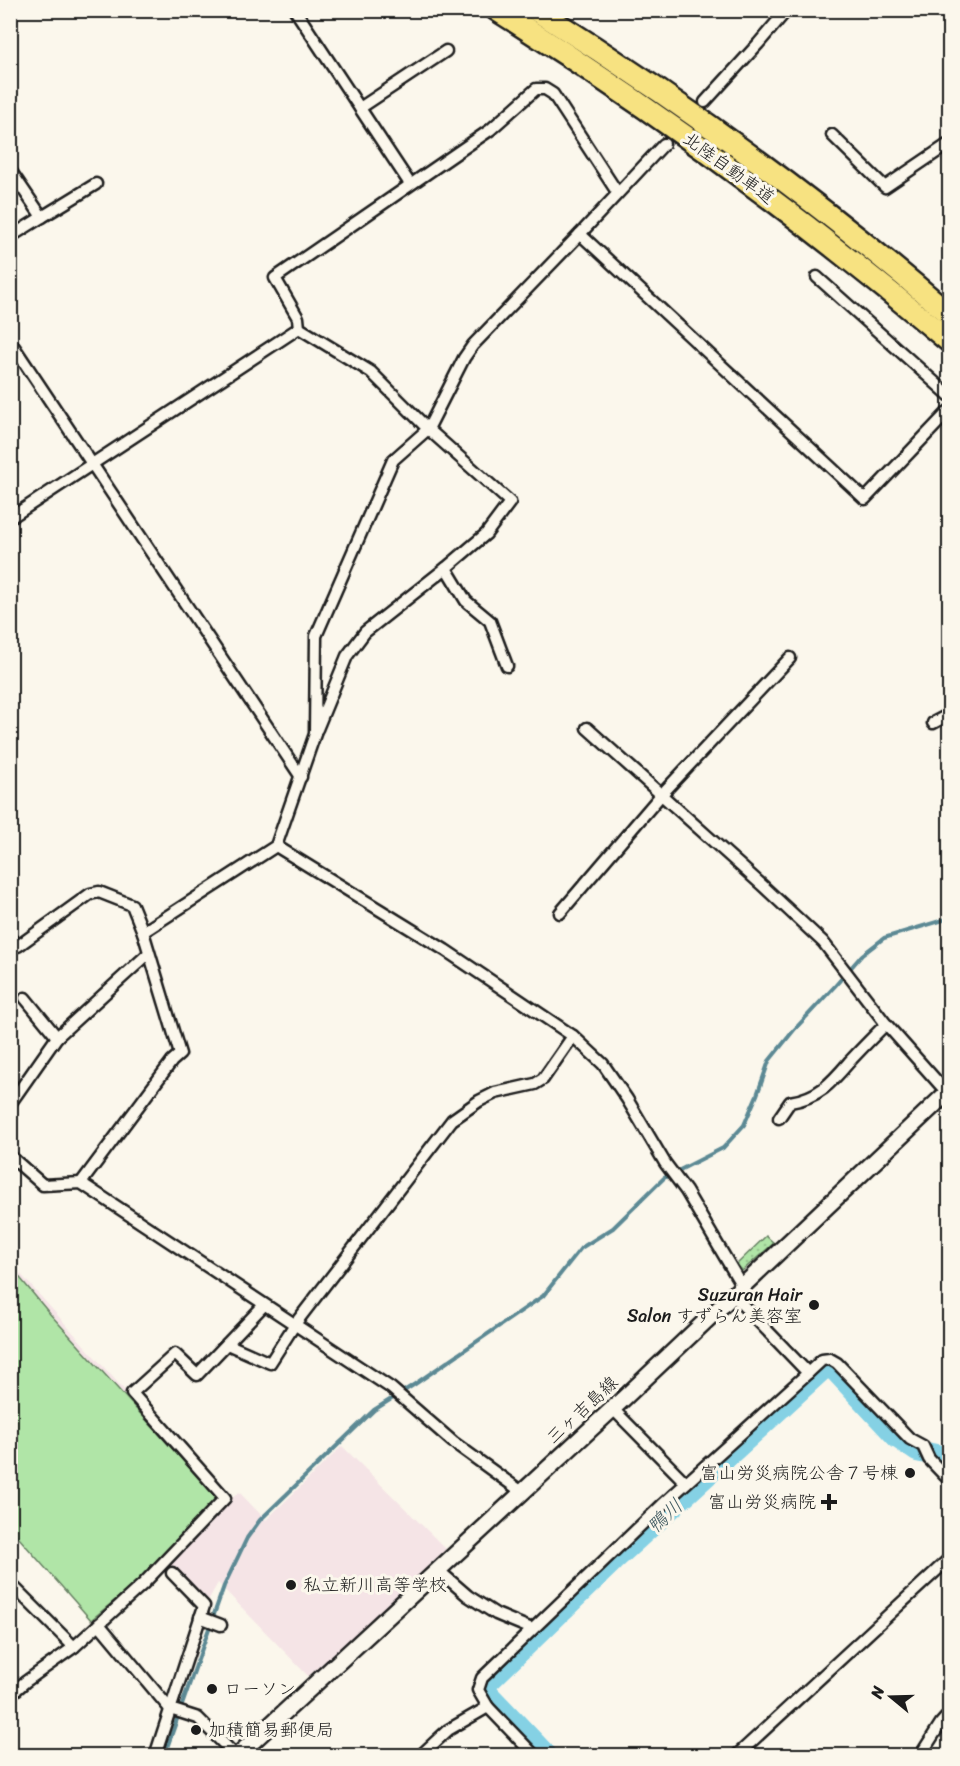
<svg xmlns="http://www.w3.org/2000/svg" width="960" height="1766" font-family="Sriracha,'Klee One',sans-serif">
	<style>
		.built { fill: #f5e4e6 }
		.grass { fill: url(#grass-dots); stroke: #668062; stroke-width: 1.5 }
		.park { fill: #b0e5a7; stroke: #668062; stroke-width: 1.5 }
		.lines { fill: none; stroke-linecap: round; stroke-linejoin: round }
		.stream { stroke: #5b8994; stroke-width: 4 }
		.river { stroke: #85d1e4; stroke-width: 22 }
		.street-casing { stroke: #1c1c1c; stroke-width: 15 }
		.secondary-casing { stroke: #1c1c1c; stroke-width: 20 }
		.highway-casing { stroke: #1c1c1c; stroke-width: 26 }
		.street { stroke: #fbf7ec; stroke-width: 10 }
		.secondary { stroke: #fbf7ec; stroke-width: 15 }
		.highway { stroke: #f7e281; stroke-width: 21 }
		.poi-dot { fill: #1c1c1c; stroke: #fbf7ec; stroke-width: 2 }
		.labels { text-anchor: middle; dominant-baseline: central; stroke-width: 6; stroke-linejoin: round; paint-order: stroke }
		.street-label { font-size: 18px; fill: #1c1c1c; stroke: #fbf7ec }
		.poi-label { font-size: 18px; fill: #1c1c1c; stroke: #fbf7ec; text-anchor: end }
		.water-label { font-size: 20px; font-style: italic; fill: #415b62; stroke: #fbf7ec }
	</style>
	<defs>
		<pattern id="grass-dots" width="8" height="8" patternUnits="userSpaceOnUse" patternTransform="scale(1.5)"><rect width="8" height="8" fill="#b0e5a7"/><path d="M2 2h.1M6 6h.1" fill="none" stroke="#97c48f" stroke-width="1.8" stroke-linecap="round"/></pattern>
	</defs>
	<rect width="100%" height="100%" fill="#fbf7ec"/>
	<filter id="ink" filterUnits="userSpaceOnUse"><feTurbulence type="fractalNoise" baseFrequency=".0167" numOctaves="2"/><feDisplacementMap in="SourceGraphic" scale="12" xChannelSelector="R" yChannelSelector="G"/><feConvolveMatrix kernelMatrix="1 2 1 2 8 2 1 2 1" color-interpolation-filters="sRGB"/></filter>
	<g filter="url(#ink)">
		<polygon class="built" points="10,1262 226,1504 239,1492 266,1520 342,1446 446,1549 342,1648 308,1676 218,1583 206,1604 160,1559 93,1623 11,1529"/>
		<polygon class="grass" points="766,1236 774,1243 742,1271 737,1264"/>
		<polygon class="park" points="11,1267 50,1314 218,1499 137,1582 91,1620 11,1529"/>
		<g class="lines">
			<polyline class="stream" points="164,1756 224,1586 247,1538 260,1520 374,1410 415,1384 543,1296 581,1248 613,1228 664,1178 723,1148 744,1125 757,1095 769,1061 794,1030 835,986 862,955 884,938 950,918"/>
			<polyline class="river" points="547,1756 485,1691 488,1682 613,1561 822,1370 832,1367 898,1438 917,1451 950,1458"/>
			<defs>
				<g id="street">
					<polyline points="295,10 410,184"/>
					<polyline points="705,102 758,44 787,10"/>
					<polyline points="360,108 446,51"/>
					<polyline points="832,135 885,187 950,143"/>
					<polyline points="10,170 42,217 10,237"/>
					<polyline points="42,217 96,184"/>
					<polyline points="580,234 865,499 950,410"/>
					<polyline points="817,277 950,396"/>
					<polyline points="299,328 298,318 275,278 490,130 536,89 545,89 553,94 617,192"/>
					<polyline points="299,328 371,372 428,429 510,502 486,534 446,568 466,601 490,621 507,666"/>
					<polyline points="10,341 301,777"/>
					<polyline points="10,518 299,328"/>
					<polyline points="933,723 950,714"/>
					<polyline points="587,728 763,886 823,942 886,1024 950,1096"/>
					<polyline points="317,729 347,656 365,632 446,568"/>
					<polyline points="276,846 445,950 573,1036 603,1064 627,1099 665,1163 686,1191 742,1286"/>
					<polyline points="560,913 661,795 790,658"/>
					<polyline points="143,932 276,846 315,734 316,636 393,460 428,429 464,358 473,345 580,234 664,144"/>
					<polyline points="10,938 18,946 90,894 99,892 132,905 143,932 180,1054 172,1061 81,1183"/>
					<polyline points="25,998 57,1037"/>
					<polyline points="10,1104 57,1037 148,954"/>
					<path d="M779,1118L790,1102C820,1097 832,1082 850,1061C862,1048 874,1036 886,1024"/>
					<polyline points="10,1156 43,1185 81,1183 391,1388 453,1442 522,1492"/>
					<polyline points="733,1295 808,1373 822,1360 830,1359 837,1363 910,1439 923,1446 929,1459 950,1481"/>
					<polyline points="227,1344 270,1363 295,1324 452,1120 479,1101 495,1093 535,1084 543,1079 573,1036"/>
					<polyline points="612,1408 686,1483"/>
					<polyline points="438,1570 468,1596 496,1614 532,1629"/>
					<polyline points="10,1583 74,1647 25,1682 10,1695"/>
					<polyline points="200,1617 221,1625"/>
					<polyline points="99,1624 170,1709 198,1718 236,1756"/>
					<polyline points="74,1647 143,1584 225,1498 132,1393 175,1354 197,1375 264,1305"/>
					<polyline points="155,1756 204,1606 172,1573"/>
					<polyline points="420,1756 448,1730 488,1707"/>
					<polyline points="535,1756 488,1707 478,1690 482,1678 662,1505 808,1373"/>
					<polyline points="736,1756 950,1558"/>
					<polyline points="920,1756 941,1723 950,1713"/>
				</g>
				<polyline id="secondary" points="237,1756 621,1401 950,1090"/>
				<g id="highway">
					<path d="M497,10C656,110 807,221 950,342"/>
					<path d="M536,10C681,101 821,203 950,315"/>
				</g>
			</defs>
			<use href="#street" class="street-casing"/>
			<use href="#secondary" class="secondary-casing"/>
			<use href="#highway" class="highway-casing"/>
			<use href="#street" class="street"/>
			<use href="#secondary" class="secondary"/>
			<use href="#highway" class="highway"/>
		</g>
	</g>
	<g class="poi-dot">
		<circle cx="814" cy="1305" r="6"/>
		<circle cx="910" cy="1473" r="6"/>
		<path d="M826 1493h6v6h6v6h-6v6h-6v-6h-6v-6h6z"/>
		<circle cx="291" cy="1585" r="6"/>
		<circle cx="212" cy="1689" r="6"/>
		<circle cx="196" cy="1730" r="6"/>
	</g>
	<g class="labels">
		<g class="street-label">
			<text transform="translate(729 168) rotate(36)">北陸自動車道</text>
			<text transform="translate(582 1410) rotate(-43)">三ヶ吉島線</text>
		</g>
		<g class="poi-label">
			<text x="802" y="1295">Suzuran Hair<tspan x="802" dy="21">Salon すずらん美容室</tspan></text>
			<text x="898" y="1473">富山労災病院公舎７号棟</text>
			<text x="816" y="1502">富山労災病院</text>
			<text x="303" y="1585" text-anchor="start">私立新川高等学校</text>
			<text x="224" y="1689" text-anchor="start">ローソン</text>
			<text x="208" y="1730" text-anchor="start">加積簡易郵便局</text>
		</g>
		<g class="water-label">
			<text transform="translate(665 1516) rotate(-43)">鴨川</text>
		</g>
	</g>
	<rect width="960" height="1766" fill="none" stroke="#fbf7ec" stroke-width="36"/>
	<rect x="18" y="18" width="924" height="1730" fill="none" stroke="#1c1c1c" stroke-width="2" filter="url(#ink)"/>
	<g transform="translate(891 1697) rotate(289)" stroke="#fbf7ec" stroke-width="4.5" paint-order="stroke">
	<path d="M0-4.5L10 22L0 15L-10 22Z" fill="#1c1c1c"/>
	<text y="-9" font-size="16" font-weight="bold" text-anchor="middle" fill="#1c1c1c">N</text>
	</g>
</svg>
